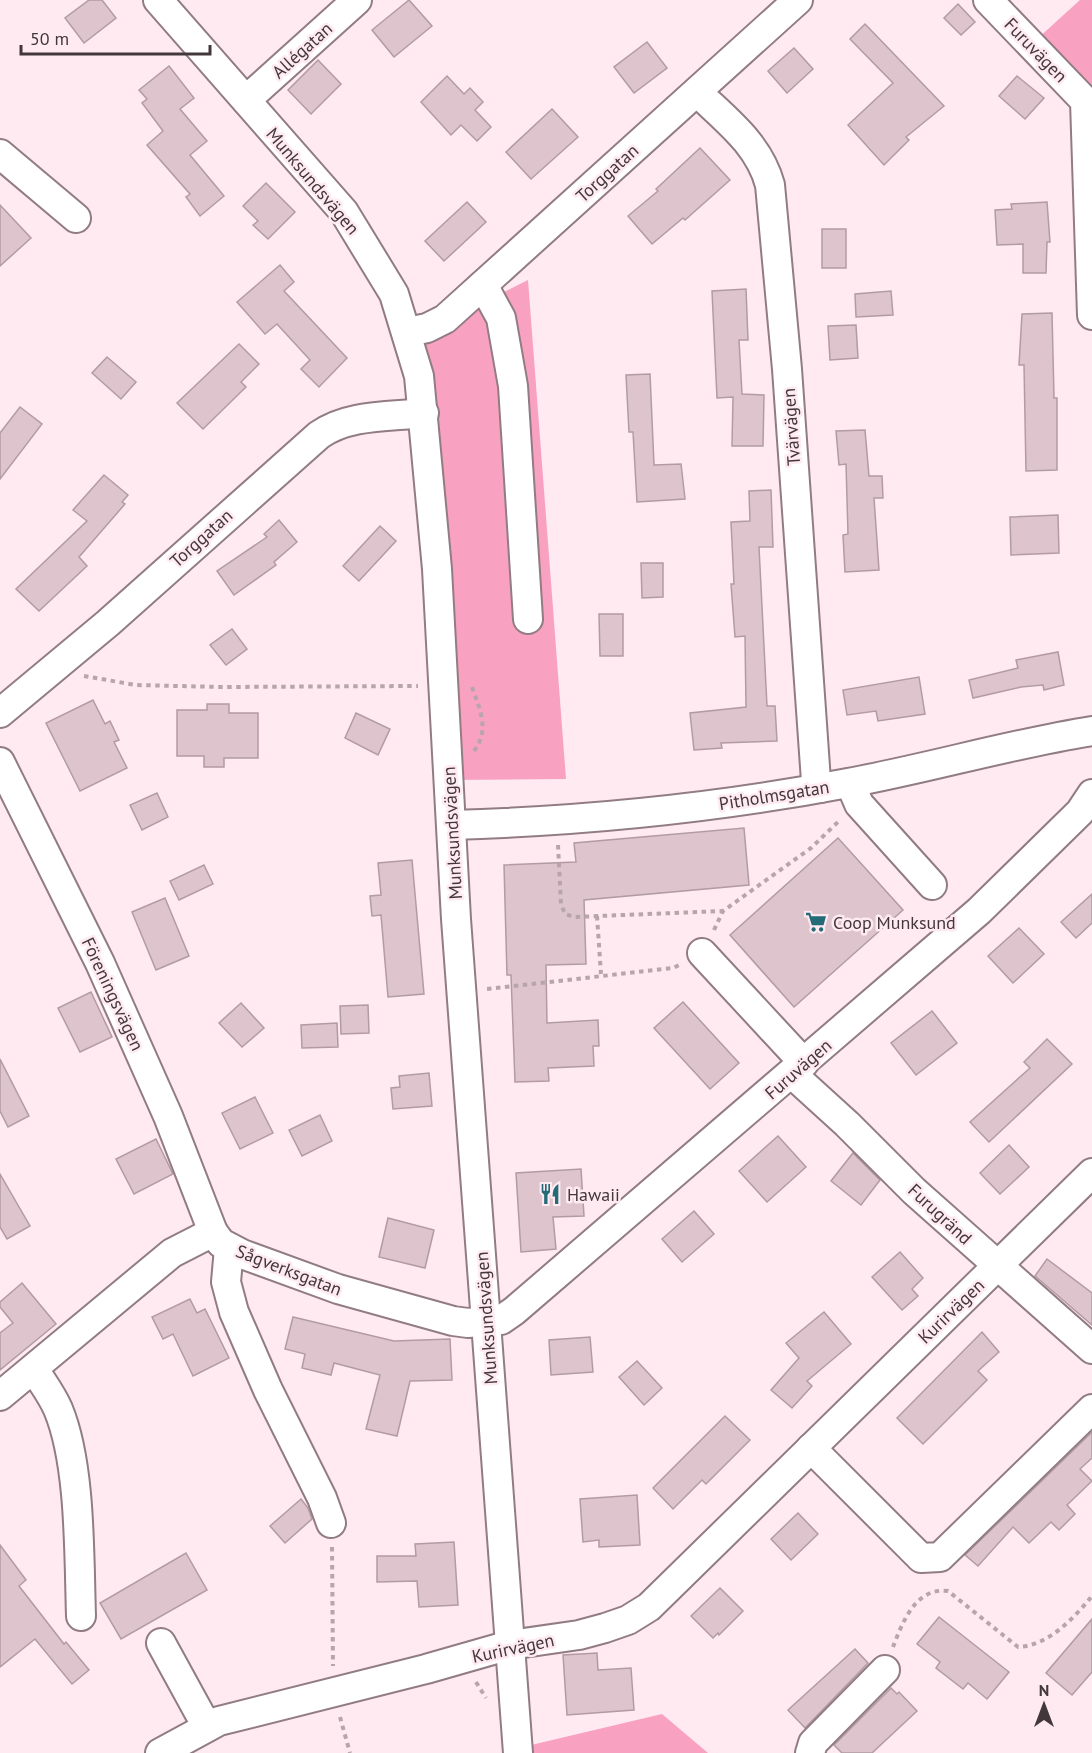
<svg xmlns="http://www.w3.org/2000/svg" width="1092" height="1753" font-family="'PT Sans',sans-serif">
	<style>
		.green { fill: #f8a1c1 }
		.building { fill: #dec5cd; stroke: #b39ba3; stroke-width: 1.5 }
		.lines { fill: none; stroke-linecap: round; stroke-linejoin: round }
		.minor-casing { stroke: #927c83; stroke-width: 32 }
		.path { stroke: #b6a6ab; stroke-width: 4; stroke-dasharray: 4.5 4.5; stroke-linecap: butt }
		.minor { stroke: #fff; stroke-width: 28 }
		.labels { text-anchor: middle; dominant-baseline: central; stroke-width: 5; stroke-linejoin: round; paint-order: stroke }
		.street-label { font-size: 18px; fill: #42383b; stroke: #ffeaf1 }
		.poi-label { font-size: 18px; fill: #42383b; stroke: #ffeaf1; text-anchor: start }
	</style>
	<rect width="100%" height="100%" fill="#ffeaf1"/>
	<g class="green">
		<polygon points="1080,0 1092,0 1092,92 1036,40"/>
		<polygon points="528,280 566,779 448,780 406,341"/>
		<polygon points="662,1714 708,1753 502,1753 502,1752"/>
	</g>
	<g class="building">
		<polygon points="89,0 102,0 116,18 84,43 65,18"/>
		<polygon points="409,0 432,26 394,57 372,30"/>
		<polygon points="958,4 975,22 961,35 944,18"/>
		<polygon points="865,24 944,106 906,137 909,140 884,165 848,125 893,83 850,39"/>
		<polygon points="647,42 667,68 634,93 614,67"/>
		<polygon points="794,48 813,69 787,93 768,71"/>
		<polygon points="318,60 341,84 311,114 288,90"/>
		<polygon points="169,66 194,98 180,109 207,141 190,155 224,196 200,216 186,197 190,194 147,145 163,131 142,103 147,99 139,90"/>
		<polygon points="447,76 464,94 470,88 483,102 475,110 491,127 477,141 461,125 451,135 421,102"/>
		<polygon points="1017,76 1044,98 1025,119 999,96"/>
		<polygon points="552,109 578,137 531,179 506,152"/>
		<polygon points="700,148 730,180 685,220 683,218 652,244 628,216 658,191 656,189"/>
		<polygon points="266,183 295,212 268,239 253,225 258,221 243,206"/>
		<polygon points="467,202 486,222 444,261 425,241"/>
		<polygon points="1047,202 1050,242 1047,242 1046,273 1023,273 1023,244 997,245 995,210 1012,209 1011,204"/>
		<polygon points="0,205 31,238 0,266"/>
		<rect x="822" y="229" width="24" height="39"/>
		<polygon points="280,265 294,282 284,291 347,358 319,387 301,369 310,360 277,324 265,334 237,302"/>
		<polygon points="746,289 748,340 739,340 742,394 764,395 763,446 732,446 733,397 717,398 712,291"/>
		<polygon points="891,291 893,315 856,317 855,294"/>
		<polygon points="1052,313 1054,398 1057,398 1057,470 1026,471 1024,365 1019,365 1022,314"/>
		<polygon points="856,325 858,358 830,360 828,326"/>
		<polygon points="239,344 259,364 241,382 246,387 203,429 177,403"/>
		<polygon points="107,357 136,382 121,399 92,373"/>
		<polygon points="650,374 654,465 681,464 685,499 637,502 633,432 629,432 626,375"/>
		<polygon points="20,407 42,424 0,479 0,433"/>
		<polygon points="865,430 869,476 882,476 883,498 874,498 879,570 845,572 843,535 848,534 846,464 839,465 836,431"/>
		<polygon points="104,475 128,495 122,502 125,504 79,557 87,566 39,611 16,589 87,521 73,510"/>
		<polygon points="771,490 773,547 759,547 767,706 775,706 777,741 721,743 722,748 694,750 690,713 746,707 745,636 735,637 731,584 734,584 731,522 750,521 749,491"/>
		<polygon points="1058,515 1059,553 1011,555 1010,517"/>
		<polygon points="279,520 297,542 274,562 276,565 234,595 217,571 267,537 264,534"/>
		<polygon points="380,526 396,541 359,581 343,566"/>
		<polygon points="641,563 663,563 663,597 642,598"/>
		<polygon points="599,614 623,614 623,656 600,656"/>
		<polygon points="232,629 247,649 226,665 210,645"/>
		<polygon points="1058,652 1064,685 1044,690 1043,685 1021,687 973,698 969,680 1018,668 1016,660"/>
		<polygon points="919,677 925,714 878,721 876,711 847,715 843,690"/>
		<polygon points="93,700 105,724 110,721 119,740 114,742 127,768 80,791 46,723"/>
		<polygon points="207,704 229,704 229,713 258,713 258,758 224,758 224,767 204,767 204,756 177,756 177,710 207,710"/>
		<polygon points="356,713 390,729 378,755 345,738"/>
		<polygon points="157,793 168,817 142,830 130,805"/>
		<polygon points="744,828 749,885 584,900 586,964 546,965 547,1023 598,1020 599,1046 593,1046 594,1066 548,1068 549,1081 515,1082 511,975 507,975 504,865 576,862 574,843"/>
		<polygon points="838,838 903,910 794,1007 730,935"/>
		<polygon points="412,860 424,994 388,997 381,915 372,916 370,896 381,895 378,863"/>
		<polygon points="204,865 213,884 179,900 170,881"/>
		<polygon points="1092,894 1092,923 1076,938 1061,922"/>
		<polygon points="165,898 189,956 156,970 132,912"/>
		<polygon points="1019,928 1044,954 1013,983 988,956"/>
		<polygon points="91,992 112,1037 80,1052 58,1008"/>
		<polygon points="683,1002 739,1063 710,1089 654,1028"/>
		<polygon points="241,1003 264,1028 242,1047 219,1023"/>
		<polygon points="368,1005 369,1033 341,1034 340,1006"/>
		<polygon points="932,1011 957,1043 916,1075 891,1043"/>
		<polygon points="337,1023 338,1047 302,1048 301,1025"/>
		<polygon points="1047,1039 1072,1064 989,1142 970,1122 1030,1068 1024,1062"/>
		<polygon points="0,1059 29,1116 8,1127 0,1111"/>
		<polygon points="429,1073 432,1106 393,1109 391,1088 400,1087 399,1076"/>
		<polygon points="255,1097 273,1133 240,1149 222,1113"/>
		<polygon points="320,1115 332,1141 302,1156 289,1130"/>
		<polygon points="778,1136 806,1167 767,1202 739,1171"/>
		<polygon points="156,1139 173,1174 134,1194 116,1159"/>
		<polygon points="1009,1145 1029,1167 1000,1194 980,1173"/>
		<polygon points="853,1153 880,1180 861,1205 831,1181"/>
		<polygon points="581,1169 584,1216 553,1217 556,1249 521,1252 516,1173"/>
		<polygon points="0,1174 30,1226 7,1239 0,1227"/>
		<polygon points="694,1211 714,1234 682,1262 662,1239"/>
		<polygon points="388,1218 434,1230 425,1268 379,1257"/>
		<polygon points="900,1252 923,1278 912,1289 918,1296 902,1310 872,1277"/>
		<polygon points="1047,1259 1092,1293 1092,1325 1035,1276"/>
		<polygon points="22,1283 56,1324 0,1370 0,1333 13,1323 0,1307 0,1302"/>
		<polygon points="190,1299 197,1313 205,1309 229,1358 193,1376 173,1334 163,1339 152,1317"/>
		<polygon points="824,1312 851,1344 807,1381 812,1386 792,1408 771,1390 799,1358 786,1343"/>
		<polygon points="293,1317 394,1341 450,1339 452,1380 410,1381 397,1436 366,1429 380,1375 334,1363 331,1375 302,1368 305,1354 285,1349"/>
		<polygon points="982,1332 999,1352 978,1371 987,1380 923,1444 897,1418"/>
		<polygon points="590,1337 593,1372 551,1375 549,1340"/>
		<polygon points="637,1361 662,1388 644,1405 619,1377"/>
		<polygon points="725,1416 750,1440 706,1484 702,1480 673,1509 653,1488"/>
		<polygon points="1092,1432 1092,1458 1080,1469 1092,1481 1067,1505 1075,1514 1059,1530 1051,1522 1029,1543 1013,1527 978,1566 965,1555"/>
		<polygon points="637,1495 640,1545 599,1547 599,1540 583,1542 580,1499"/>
		<polygon points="301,1499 308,1508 312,1519 285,1543 270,1526"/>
		<polygon points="798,1513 818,1534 791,1560 771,1539"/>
		<polygon points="454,1542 458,1605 419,1607 417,1581 377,1582 377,1556 416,1556 415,1544"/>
		<polygon points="0,1545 26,1580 19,1586 64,1644 66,1642 89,1670 72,1684 35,1639 0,1667"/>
		<polygon points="186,1553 207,1590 121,1639 100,1603"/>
		<polygon points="720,1588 743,1611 719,1635 718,1633 713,1638 691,1616"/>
		<polygon points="939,1617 1009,1672 987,1699 968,1683 963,1689 936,1668 940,1662 917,1644"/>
		<polygon points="1092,1619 1092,1672 1072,1695 1046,1673"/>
		<polygon points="855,1649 868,1663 805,1728 788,1710"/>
		<polygon points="597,1653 598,1670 631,1668 634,1710 567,1715 563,1655"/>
		<polygon points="891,1688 897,1694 899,1692 917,1711 872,1753 842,1753 834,1745"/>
	</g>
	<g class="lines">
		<defs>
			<g id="minor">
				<polyline points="158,0 344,212 394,294 419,376 437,569 456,919 518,1753"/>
				<polyline points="988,0 1085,101 1092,315"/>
				<path d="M697,92C726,120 759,144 770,185L787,369L816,781L820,788"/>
				<polyline points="246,100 357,0"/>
				<polyline points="0,154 76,218"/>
				<polyline points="483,285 501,318 513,386 528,619"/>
				<polyline points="408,332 427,328 445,319 798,0"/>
				<path d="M0,713L108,623L319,435C349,414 389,417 424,413"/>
				<polyline points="0,762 100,963 168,1116 213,1232"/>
				<polyline points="850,783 859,804 932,885"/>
				<path d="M452,825C585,821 717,808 848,783C930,768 1010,744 1092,731"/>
				<polyline points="702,953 804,1063"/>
				<polyline points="792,1074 847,1124 914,1191 1092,1349"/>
				<polyline points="229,1248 226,1282 234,1312 268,1390 322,1498 331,1523"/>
				<path d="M34,1369C42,1382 52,1395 58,1409C81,1464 79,1556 81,1616"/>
				<polyline points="0,1396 172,1253 213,1232 221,1243 242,1254 338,1289 453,1321 468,1323 501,1320 514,1311 979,911 1080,812 1092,794"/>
				<polyline points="811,1448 921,1558 940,1557 1092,1409"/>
				<polyline points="161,1643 207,1727"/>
				<polyline points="160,1753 219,1721 426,1669 510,1645 579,1635 605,1628 628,1620 649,1607 1092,1173"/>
				<polyline points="810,1753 813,1743 885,1670"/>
			</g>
		</defs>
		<use href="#minor" class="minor-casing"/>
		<g class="path">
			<polyline points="84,676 136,685 221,687 418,686"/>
			<path d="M472,687C480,710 490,730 474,751"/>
			<polyline points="558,845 561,904 565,914 574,917 723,911"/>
			<polyline points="597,916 601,974"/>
			<polyline points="714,930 723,911 811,848 840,820"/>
			<polyline points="487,989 673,968 681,964"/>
			<polyline points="332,1547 333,1666"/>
			<path d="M893,1647C903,1621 916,1587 948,1591L1018,1647C1048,1646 1074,1618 1092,1596"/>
			<polyline points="476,1682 486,1698"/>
			<polyline points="340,1717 350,1753"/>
		</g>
		<use href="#minor" class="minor"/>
	</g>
	<defs>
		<symbol id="supermarket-bare" viewBox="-9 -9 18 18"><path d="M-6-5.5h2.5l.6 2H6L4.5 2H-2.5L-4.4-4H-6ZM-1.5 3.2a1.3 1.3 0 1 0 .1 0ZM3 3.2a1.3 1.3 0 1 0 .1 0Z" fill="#236b77" stroke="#ffeaf1" stroke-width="2.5" paint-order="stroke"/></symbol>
		<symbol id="restaurant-bare" viewBox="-9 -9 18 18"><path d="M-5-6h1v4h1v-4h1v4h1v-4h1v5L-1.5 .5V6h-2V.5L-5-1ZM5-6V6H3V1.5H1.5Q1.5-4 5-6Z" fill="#236b77" stroke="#ffeaf1" stroke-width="2.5" paint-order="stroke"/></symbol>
	</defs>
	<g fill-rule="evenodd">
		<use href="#supermarket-bare" x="801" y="907" width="30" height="30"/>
		<use href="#restaurant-bare" x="535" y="1179" width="30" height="30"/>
	</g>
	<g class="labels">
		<g class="street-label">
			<text transform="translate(302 50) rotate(-42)">Allégatan</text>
			<text transform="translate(1036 50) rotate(46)">Furuvägen</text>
			<text transform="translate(607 173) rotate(-42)">Torggatan</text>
			<text transform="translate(313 181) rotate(50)">Munksundsvägen</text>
			<text transform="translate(791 427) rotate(-94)">Tvärvägen</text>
			<text transform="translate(201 538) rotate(-42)">Torggatan</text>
			<text transform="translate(774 795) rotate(-9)">Pitholmsgatan</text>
			<text transform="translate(452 833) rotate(-93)">Munksundsvägen</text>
			<text transform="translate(113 994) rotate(65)">Föreningsvägen</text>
			<text transform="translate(798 1069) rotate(-41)">Furuvägen</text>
			<text transform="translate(940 1214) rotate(43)">Furugränd</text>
			<text transform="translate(289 1270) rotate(21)">Sågverksgatan</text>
			<text transform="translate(951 1311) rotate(-44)">Kurirvägen</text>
			<text transform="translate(486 1318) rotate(-94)">Munksundsvägen</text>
			<text transform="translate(513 1648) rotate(-12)">Kurirvägen</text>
		</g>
		<g class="poi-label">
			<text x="833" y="922">Coop Munksund</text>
			<text x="567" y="1194">Hawaii</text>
		</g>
	</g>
	<g transform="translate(1044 1705)" stroke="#ffeaf1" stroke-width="4.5" paint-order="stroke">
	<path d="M0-4.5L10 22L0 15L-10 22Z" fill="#42383b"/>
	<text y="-9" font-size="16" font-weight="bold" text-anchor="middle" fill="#42383b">N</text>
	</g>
	<path d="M21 45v9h189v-9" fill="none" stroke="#42383b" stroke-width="3"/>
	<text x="30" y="45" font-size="18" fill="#42383b" stroke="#ffeaf1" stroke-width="4.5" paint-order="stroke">50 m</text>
</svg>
